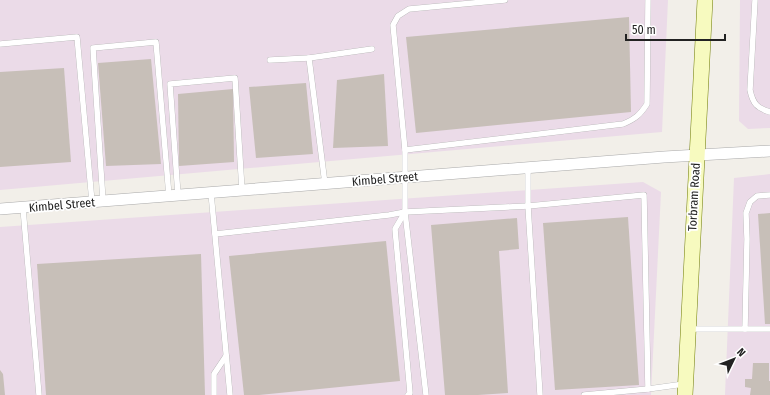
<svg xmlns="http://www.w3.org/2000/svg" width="770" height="395" font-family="'Fira Sans Condensed',sans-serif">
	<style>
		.industrial { fill: #ebdbe8 }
		.building { fill: #c7bfb8 }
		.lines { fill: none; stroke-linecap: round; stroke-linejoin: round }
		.service-casing { stroke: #a9a9a9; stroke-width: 6 }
		.minor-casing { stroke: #a9a9a9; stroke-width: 12 }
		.secondary-casing { stroke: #707d05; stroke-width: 16 }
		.service { stroke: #fff; stroke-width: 5.5 }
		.minor { stroke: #fff; stroke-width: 11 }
		.secondary { stroke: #f7fabf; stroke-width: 15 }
		.labels { text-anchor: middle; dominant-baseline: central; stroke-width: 3.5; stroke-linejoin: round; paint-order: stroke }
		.street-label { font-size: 12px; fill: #222; stroke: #fff }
	</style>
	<rect width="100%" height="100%" fill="#f2efe9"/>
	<g class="industrial">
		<polygon points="0,0 668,0 662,132 0,190"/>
		<polygon points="740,0 770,0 770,128 748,129 739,121"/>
		<polygon points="770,174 770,395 725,395 734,178"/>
		<polygon points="643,182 661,192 651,395 0,395 0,227"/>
	</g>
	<g class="building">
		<polygon points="629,17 631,112 416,133 406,37"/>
		<polygon points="151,59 161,164 106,166 98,63"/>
		<polygon points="64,68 71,162 0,167 0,72"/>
		<polygon points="384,74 388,146 333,148 337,80"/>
		<polygon points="306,83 313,154 256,158 249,87"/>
		<polygon points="233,89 234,162 179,166 178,94"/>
		<polygon points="770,213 770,324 765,324 758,214"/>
		<polygon points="628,217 639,385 555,390 543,223"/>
		<polygon points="517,218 519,249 499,251 508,393 478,395 445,395 431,225"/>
		<polygon points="386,241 400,381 259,395 244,395 229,256"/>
		<polygon points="201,254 205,395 46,395 37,264"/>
		<polygon points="753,363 769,363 769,381 770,381 770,395 750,395 751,388 745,387 745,379 752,379"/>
		<polygon points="0,370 3,374 5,395 0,395"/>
	</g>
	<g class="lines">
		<defs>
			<g id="service">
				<path d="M755,0L750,90C753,104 757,108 770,112"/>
				<polyline points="0,44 77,37 92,202"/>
				<polyline points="270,60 309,58"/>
				<path d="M405,150L623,124C635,119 640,115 647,104L648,0"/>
				<polyline points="528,167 528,206 540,395"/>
				<polyline points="325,184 309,58 372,49"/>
				<polyline points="211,193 230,395"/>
				<polyline points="178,195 170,84 235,78 242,190"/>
				<polyline points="103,201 93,48 156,42 169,196"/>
				<polyline points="23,208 39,395"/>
				<polyline points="405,212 395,229 410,393 408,395"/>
				<polyline points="215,234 389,215 405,212 528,206 644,195 648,389"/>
				<polyline points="690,329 770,329"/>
				<polyline points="745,329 747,239 746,213 750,202 757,196 770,195"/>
				<polyline points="214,395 214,374 226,356"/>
				<polyline points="426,395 405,212 405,150 393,25 398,16 409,9 505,0"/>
				<polyline points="584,395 648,389 684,384"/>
			</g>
			<polyline id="minor" points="0,209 664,157 770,151"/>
			<polyline id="secondary" points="685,395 705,0"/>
		</defs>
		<use href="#service" class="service-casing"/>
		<use href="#minor" class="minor-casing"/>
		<use href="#secondary" class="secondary-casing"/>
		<use href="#service" class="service"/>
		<use href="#minor" class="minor"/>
		<use href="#secondary" class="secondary"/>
	</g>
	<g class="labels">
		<g class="street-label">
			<text transform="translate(385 179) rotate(-5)">Kimbel Street</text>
			<text transform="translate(694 197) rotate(-87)">Torbram Road</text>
			<text transform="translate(62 205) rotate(-5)">Kimbel Street</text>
		</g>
	</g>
	<g transform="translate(734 359) rotate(47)" stroke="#ffffff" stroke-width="3" paint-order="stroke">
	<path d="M0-3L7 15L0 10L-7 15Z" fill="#222222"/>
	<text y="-6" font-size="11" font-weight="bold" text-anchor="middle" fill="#222222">N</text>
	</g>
	<path d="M626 34v6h99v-6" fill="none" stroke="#222222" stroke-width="2"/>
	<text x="632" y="34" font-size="12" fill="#222222" stroke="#ffffff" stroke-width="3" paint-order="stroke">50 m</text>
</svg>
